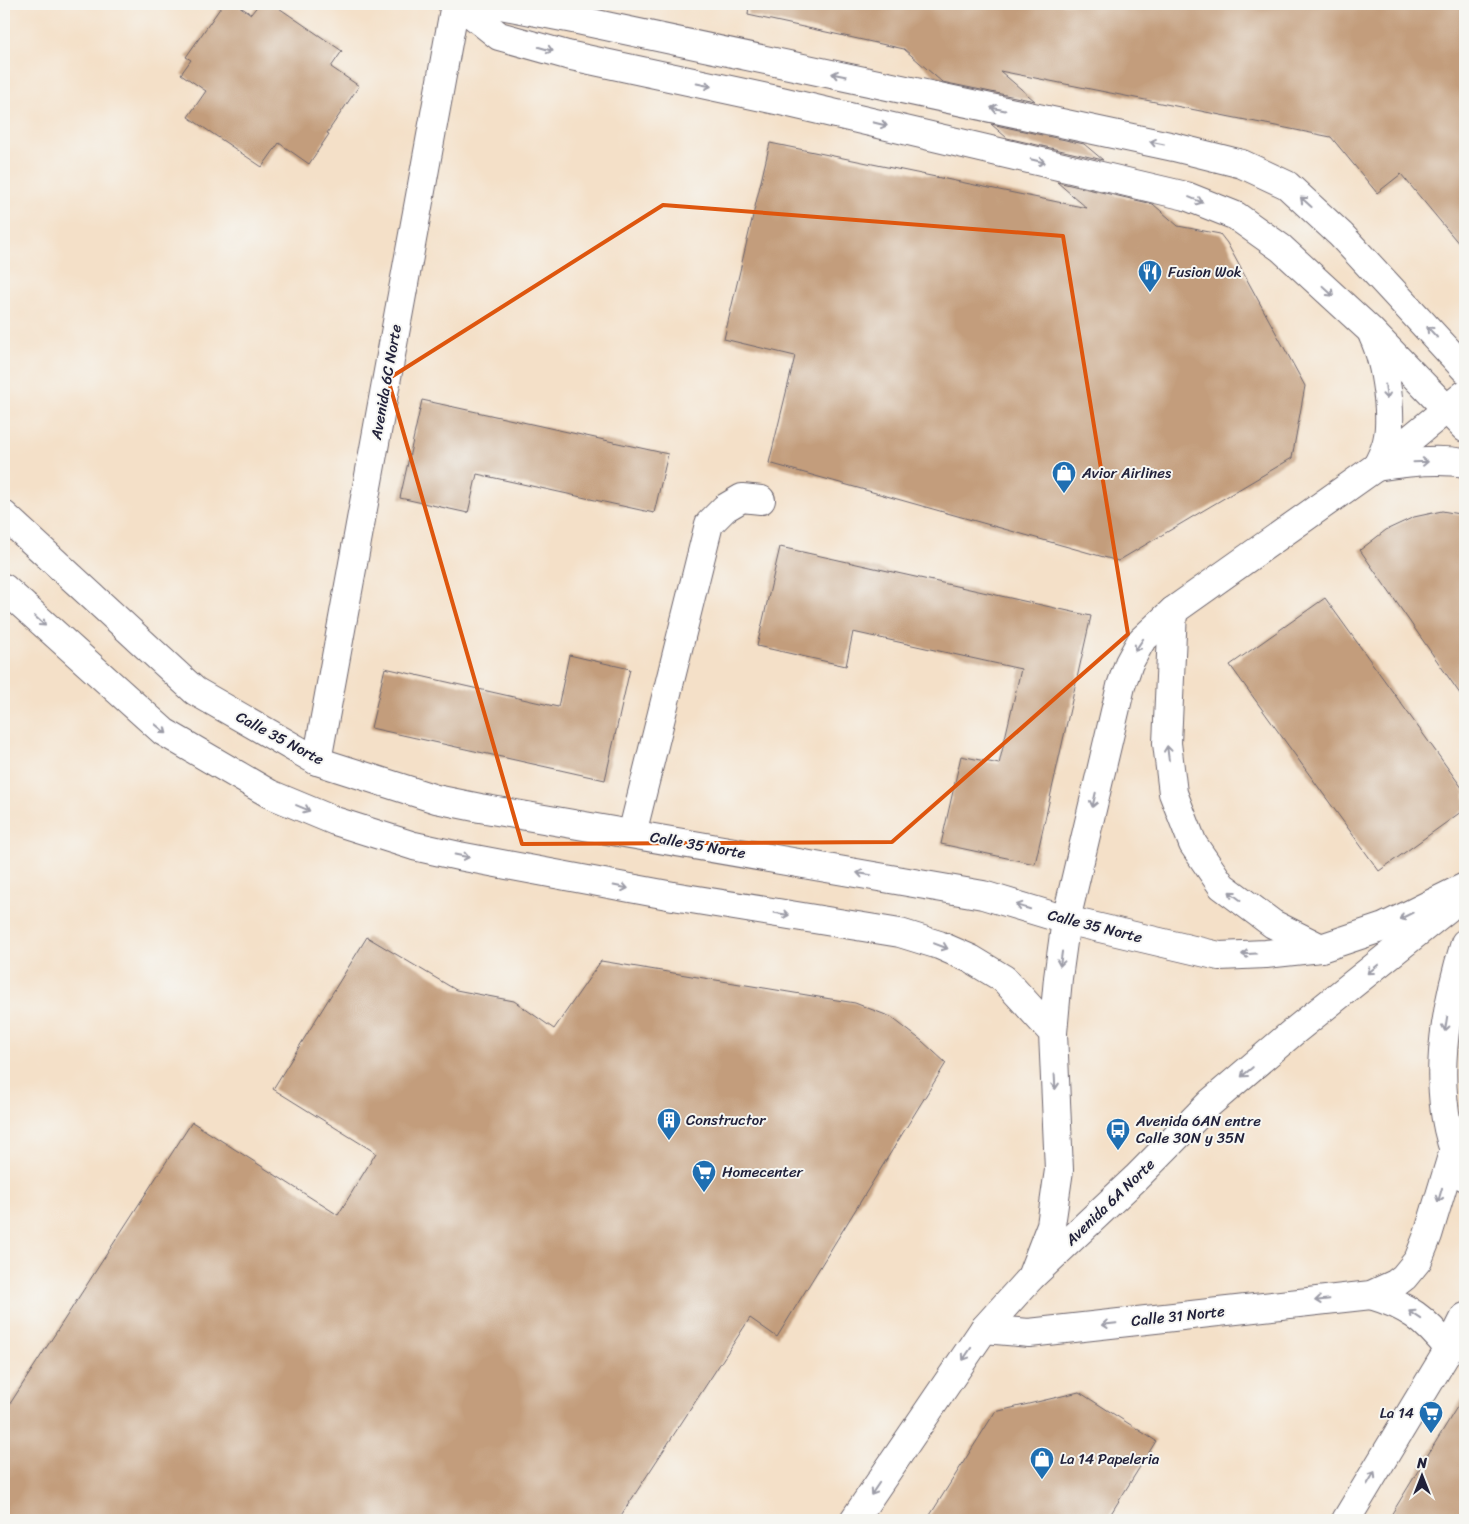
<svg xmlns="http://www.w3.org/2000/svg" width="1469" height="1524" font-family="Sriracha,sans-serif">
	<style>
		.building { fill: #c39d7b }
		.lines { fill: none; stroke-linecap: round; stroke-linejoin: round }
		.street-casing { stroke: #6c646c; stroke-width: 30 }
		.secondary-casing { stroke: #6c646c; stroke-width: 30 }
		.street { stroke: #fff; stroke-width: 28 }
		.secondary { stroke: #fff; stroke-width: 28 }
		.oneway { stroke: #9c9ca7 }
		.marked { fill: none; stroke: #de560e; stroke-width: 4; stroke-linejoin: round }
		.labels { text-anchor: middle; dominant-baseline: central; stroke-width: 4; stroke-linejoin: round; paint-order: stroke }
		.poi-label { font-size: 15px; fill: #22223b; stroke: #f6f6f2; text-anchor: start }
		.street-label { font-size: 15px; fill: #22223b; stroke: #f6f6f2 }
	</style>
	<rect width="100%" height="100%" fill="#f6f6f2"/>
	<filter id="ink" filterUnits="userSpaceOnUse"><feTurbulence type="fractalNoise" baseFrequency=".02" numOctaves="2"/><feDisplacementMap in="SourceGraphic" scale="10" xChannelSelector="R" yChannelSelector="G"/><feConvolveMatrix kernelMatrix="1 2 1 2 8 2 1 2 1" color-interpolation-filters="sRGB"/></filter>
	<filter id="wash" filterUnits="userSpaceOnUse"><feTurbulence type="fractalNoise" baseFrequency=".0096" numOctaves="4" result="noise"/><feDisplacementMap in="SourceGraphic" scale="20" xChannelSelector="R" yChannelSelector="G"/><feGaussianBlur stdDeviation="1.12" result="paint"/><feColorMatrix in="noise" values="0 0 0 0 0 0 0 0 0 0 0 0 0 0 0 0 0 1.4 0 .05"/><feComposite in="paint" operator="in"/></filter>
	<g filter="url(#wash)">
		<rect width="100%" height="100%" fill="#f4e0c8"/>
		<g id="blocks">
			<g class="building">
				<polygon points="223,4 236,4 251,14 259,4 273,4 342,51 331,67 359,86 327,133 329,134 309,164 279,143 262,167 188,117 206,91 181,74 191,60 186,57"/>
				<polygon points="749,4 1465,4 1465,251 1401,174 1377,193 1331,137 1000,71 1035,101 942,82 904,49 748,15"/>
				<polygon points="991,124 1084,144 1103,160 1007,138"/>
				<polygon points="770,143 1087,208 1057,182 1153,204 1178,226 1220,234 1227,243 1305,386 1292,458 1118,561 769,463 795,356 724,339"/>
				<polygon points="422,400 668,454 654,513 477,474 468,513 400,498"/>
				<polygon points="1442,511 1465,515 1465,701 1360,550 1386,530 1414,517"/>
				<polygon points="780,547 1091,616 1035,864 941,844 961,756 999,764 1021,669 853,632 846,666 757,646"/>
				<polygon points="1325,598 1465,792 1465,809 1379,871 1230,665"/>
				<polygon points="569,655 630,669 605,780 371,728 385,668 558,707"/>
				<polygon points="367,937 456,990 514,1001 554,1029 601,961 855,1003 891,1017 922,1041 946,1063 777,1337 750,1318 618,1520 4,1520 4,1413 192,1122 338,1215 376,1153 273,1089"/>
				<polygon points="1079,1392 1156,1441 1107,1520 927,1520 995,1412"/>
				<polygon points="1465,1394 1465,1520 1388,1520"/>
			</g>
		</g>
	</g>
	<g filter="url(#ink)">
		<use href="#blocks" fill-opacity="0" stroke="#6c646c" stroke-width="1"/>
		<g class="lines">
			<defs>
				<g id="street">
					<polyline points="459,4 499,36 567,55 781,101 1186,196 1236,216 1281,248 1369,329 1465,428"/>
					<polyline points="495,4 573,19 1174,147 1242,164 1287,185 1341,235 1465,369"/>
					<path d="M1373,336C1385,361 1395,421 1385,448C1383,454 1380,460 1377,466"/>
					<path d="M1376,467C1405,462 1436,458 1465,463"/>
					<polyline points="1173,611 1167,743 1173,793 1193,844 1222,886 1273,924 1321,948"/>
					<polyline points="317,761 455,4"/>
					<polyline points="632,834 709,524 725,508 742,498 761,500"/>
					<polyline points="1053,1033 1058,978 1066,920 1121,686 1129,663 1141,641 1173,611 1376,467 1465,394"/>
					<path d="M1371,1295C1408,1306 1425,1319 1449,1349"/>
					<polyline points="984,1329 1029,1333 1371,1295 1395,1284 1404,1277 1418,1260 1428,1235 1454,1149"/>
				</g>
				<g id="secondary">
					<polyline points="4,515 195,691 317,761 436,799 480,808 983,895 1066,920 1219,956 1266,954 1321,948 1384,927 1465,887"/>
					<polyline points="4,588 164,732 270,794 335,821 414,846 459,856 673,896 900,933 939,945 971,959 1004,979 1053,1033 1059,1170 1051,1225 1031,1277"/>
					<path d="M1465,943C1442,1017 1428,1104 1465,1177"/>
					<polyline points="854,1520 984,1329 1031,1277 1136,1178 1210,1103 1292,1033 1448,908"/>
					<polyline points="1346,1520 1449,1349 1465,1317"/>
				</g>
			</defs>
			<use href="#street" class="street-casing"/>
			<use href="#secondary" class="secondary-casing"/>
			<use href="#street" class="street"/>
			<use href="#secondary" class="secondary"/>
		</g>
		<defs><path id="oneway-shaft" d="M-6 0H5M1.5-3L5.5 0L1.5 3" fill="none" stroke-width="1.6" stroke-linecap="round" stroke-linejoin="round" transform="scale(1.25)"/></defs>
		<g class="oneway">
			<use href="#oneway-shaft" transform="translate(546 49) rotate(16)"/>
			<use href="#oneway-shaft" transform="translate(839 75) rotate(-168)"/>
			<use href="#oneway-shaft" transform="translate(704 85) rotate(12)"/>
			<use href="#oneway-shaft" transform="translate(998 109) rotate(-168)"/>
			<use href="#oneway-shaft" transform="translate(880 124) rotate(13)"/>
			<use href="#oneway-shaft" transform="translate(1157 143) rotate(-168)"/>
			<use href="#oneway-shaft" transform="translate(1038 161) rotate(13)"/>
			<use href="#oneway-shaft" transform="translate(1196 200) rotate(22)"/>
			<use href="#oneway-shaft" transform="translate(1306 202) rotate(-138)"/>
			<use href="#oneway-shaft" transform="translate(1328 291) rotate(43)"/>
			<use href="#oneway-shaft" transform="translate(1432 332) rotate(-133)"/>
			<use href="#oneway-shaft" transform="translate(1386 392) rotate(84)"/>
			<use href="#oneway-shaft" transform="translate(1421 462) rotate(-2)"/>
			<use href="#oneway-shaft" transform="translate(40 621) rotate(42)"/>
			<use href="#oneway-shaft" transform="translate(1139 645) rotate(124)"/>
			<use href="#oneway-shaft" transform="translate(161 729) rotate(39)"/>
			<use href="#oneway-shaft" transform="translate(1168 753) rotate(-97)"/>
			<use href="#oneway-shaft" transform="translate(1094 800) rotate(103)"/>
			<use href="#oneway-shaft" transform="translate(303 808) rotate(23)"/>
			<use href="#oneway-shaft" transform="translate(462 856) rotate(11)"/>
			<use href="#oneway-shaft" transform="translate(864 874) rotate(-170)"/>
			<use href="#oneway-shaft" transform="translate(621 887) rotate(11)"/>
			<use href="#oneway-shaft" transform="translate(1235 896) rotate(-143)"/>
			<use href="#oneway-shaft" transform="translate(1023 907) rotate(-163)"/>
			<use href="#oneway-shaft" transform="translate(782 914) rotate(9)"/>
			<use href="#oneway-shaft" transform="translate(1406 916) rotate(154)"/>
			<use href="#oneway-shaft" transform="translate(941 946) rotate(21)"/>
			<use href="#oneway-shaft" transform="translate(1249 954) rotate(177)"/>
			<use href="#oneway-shaft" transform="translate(1061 959) rotate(98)"/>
			<use href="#oneway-shaft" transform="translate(1373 969) rotate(141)"/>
			<use href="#oneway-shaft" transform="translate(1446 1024) rotate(99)"/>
			<use href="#oneway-shaft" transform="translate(1247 1072) rotate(140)"/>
			<use href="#oneway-shaft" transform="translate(1055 1082) rotate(87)"/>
			<use href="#oneway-shaft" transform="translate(1440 1195) rotate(106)"/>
			<use href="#oneway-shaft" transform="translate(1322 1300) rotate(174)"/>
			<use href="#oneway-shaft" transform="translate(1415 1315) rotate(-146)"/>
			<use href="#oneway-shaft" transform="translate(1109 1324) rotate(174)"/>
			<use href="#oneway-shaft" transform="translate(967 1354) rotate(124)"/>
			<use href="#oneway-shaft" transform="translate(1371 1478) rotate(-59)"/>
			<use href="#oneway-shaft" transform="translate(875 1489) rotate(124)"/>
		</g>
	</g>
	<path class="marked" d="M663,205L1063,236L1128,634L892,842L522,844L388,379Z"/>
	<defs>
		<symbol id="restaurant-pin" viewBox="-11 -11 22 30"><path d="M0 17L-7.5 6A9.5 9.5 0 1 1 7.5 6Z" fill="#1f6fb2" stroke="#f6f6f2"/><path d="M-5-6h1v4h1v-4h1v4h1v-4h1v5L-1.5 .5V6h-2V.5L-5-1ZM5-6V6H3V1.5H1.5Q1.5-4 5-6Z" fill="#fff"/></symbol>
		<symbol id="shop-pin" viewBox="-11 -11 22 30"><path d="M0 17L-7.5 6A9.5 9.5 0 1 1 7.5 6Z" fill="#1f6fb2" stroke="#f6f6f2"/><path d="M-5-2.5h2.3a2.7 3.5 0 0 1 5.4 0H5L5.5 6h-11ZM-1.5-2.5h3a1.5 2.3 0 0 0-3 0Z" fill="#fff"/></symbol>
		<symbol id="building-pin" viewBox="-11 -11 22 30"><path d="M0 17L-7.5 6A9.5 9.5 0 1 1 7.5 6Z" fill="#1f6fb2" stroke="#f6f6f2"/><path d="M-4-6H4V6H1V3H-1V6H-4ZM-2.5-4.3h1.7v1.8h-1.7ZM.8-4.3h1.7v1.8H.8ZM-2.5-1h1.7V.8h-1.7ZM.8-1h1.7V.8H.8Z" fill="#fff"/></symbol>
		<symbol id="bus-pin" viewBox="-11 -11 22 30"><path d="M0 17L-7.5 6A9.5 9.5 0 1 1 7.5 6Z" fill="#1f6fb2" stroke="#f6f6f2"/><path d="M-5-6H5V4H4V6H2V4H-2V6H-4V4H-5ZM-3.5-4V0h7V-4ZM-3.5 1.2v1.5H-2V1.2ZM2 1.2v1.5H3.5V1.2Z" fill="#fff"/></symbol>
		<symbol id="supermarket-pin" viewBox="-11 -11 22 30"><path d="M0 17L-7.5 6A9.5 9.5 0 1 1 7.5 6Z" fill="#1f6fb2" stroke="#f6f6f2"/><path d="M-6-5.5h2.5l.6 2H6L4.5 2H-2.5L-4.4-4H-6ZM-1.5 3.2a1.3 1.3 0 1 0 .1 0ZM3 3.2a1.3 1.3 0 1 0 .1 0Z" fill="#fff"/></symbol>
	</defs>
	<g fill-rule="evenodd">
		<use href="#restaurant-pin" x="1136" y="258" width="28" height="38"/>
		<use href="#shop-pin" x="1050" y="459" width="28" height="38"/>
		<use href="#building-pin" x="655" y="1106" width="28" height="38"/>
		<use href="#bus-pin" x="1104" y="1116" width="28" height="38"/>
		<use href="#supermarket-pin" x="690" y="1158" width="28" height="38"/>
		<use href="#supermarket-pin" x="1417" y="1399" width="28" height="38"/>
		<use href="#shop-pin" x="1028" y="1445" width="28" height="38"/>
	</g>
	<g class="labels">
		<g class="poi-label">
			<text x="1168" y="272">Fusion Wok</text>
			<text x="1082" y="473">Avior Airlines</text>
			<text x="686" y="1120">Constructor</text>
			<text x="1136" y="1121">Avenida 6AN entre<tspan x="1136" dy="17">Calle 30N y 35N</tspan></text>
			<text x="722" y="1172">Homecenter</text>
			<text x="1414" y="1413" text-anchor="end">La 14</text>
			<text x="1060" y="1459">La 14 Papeleria</text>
		</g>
		<g class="street-label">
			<text transform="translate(386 382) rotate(-80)">Avenida 6C Norte</text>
			<text transform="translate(280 738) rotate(28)">Calle 35 Norte</text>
			<text transform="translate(698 845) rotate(10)">Calle 35 Norte</text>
			<text transform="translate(1095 926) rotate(14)">Calle 35 Norte</text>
			<text transform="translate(1110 1202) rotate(-44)">Avenida 6A Norte</text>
			<text transform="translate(1178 1316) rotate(-6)">Calle 31 Norte</text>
		</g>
	</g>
	<rect width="1469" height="1524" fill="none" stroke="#f6f6f2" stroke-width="20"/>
	<g transform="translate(1422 1476)" stroke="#f6f6f2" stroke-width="4" paint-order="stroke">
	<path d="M0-4L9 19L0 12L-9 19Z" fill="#22223b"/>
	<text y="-8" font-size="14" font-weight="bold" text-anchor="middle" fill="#22223b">N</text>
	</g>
</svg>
